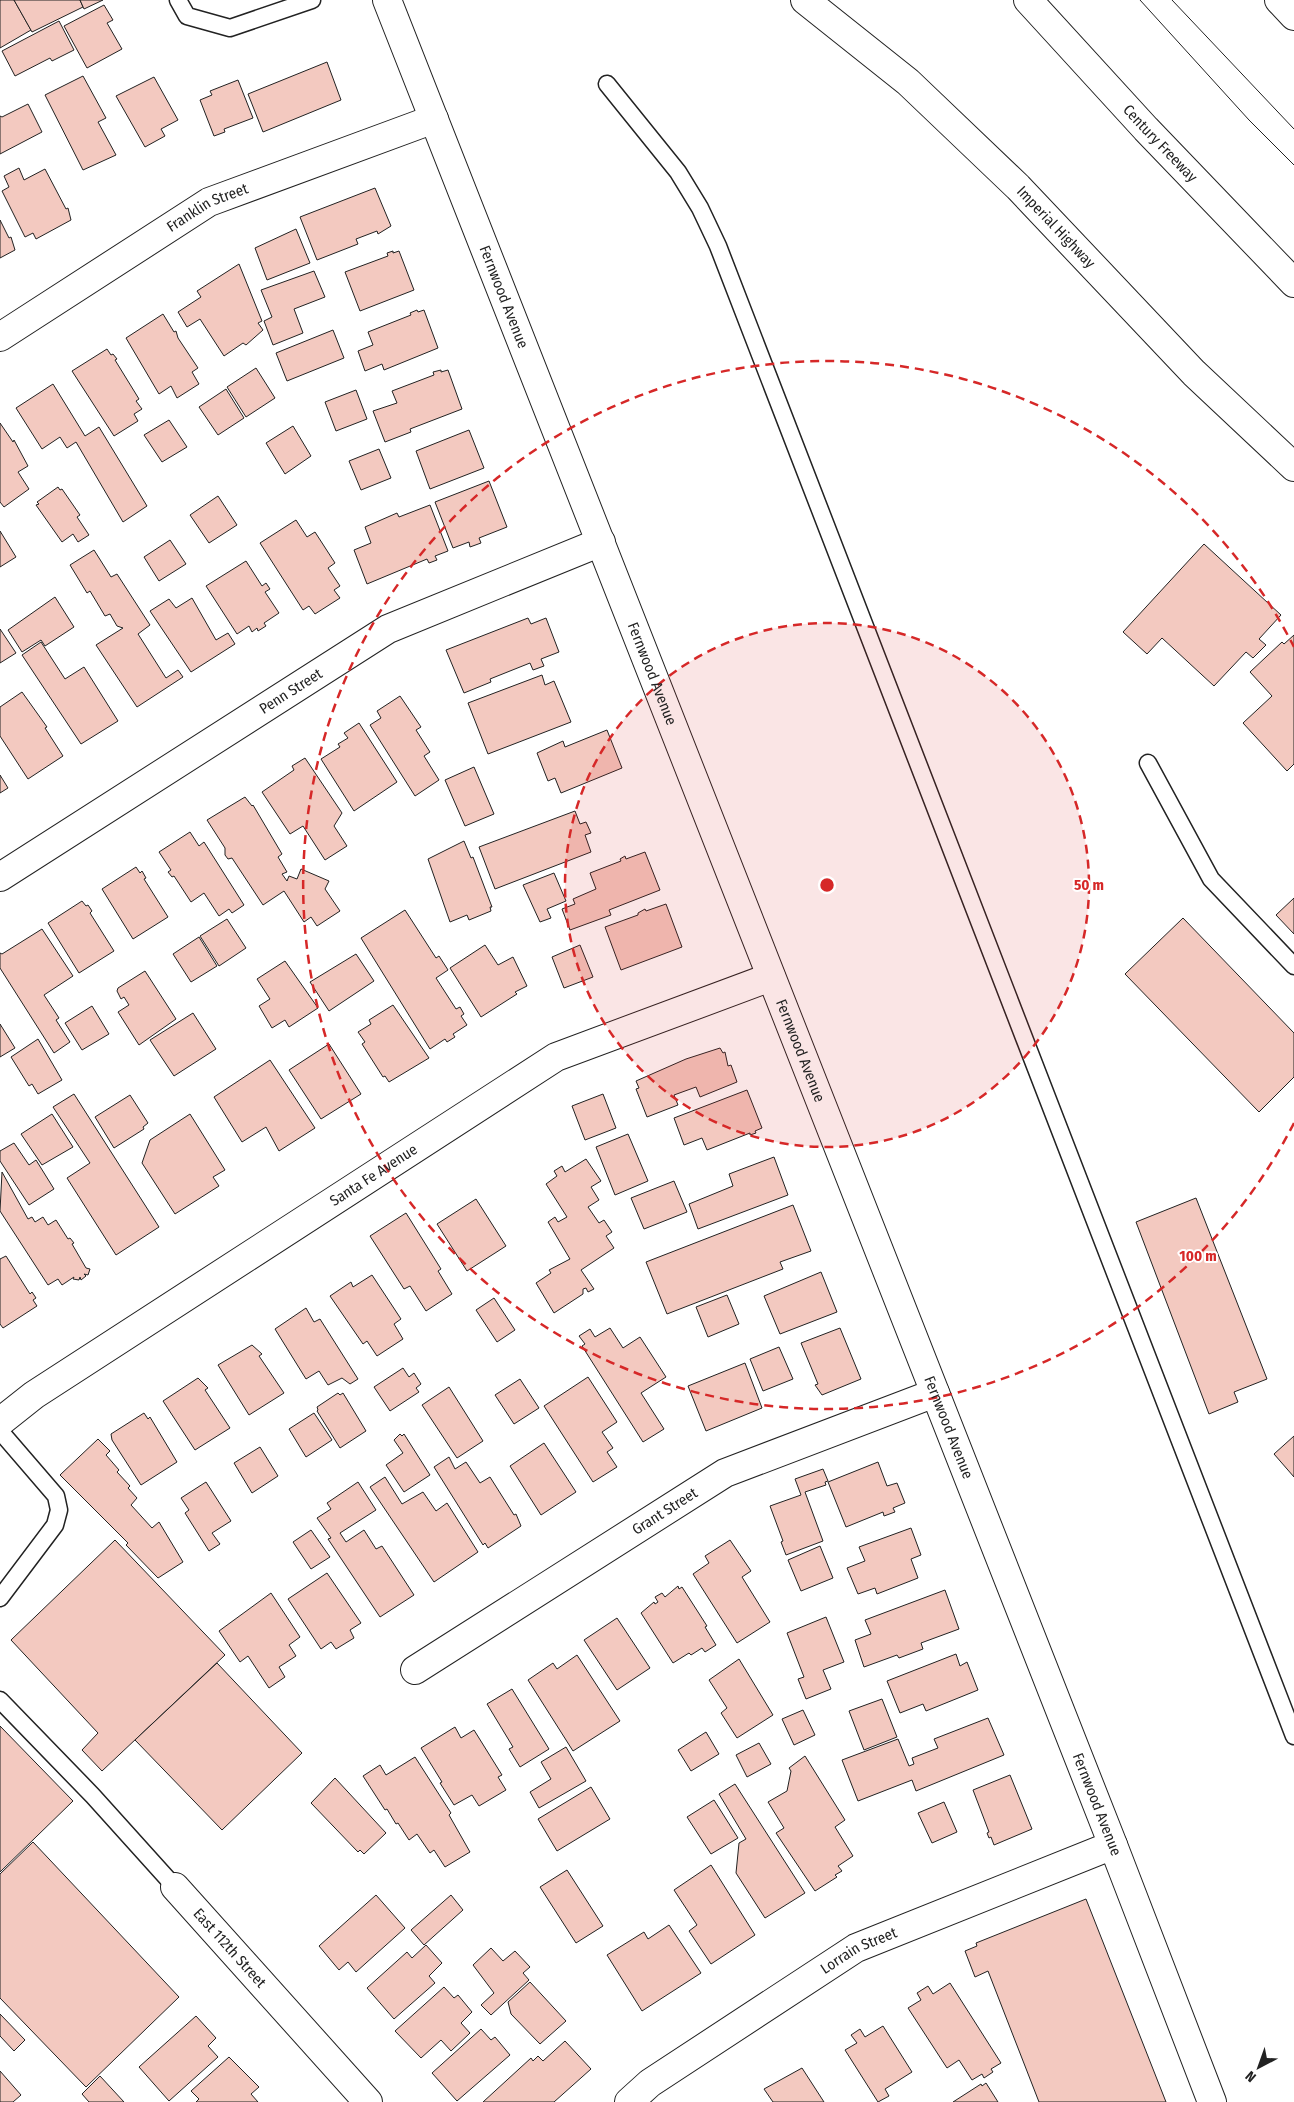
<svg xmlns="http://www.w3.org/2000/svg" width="1294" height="2102" font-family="'Fira Sans Condensed',sans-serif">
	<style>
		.building { fill: #f3c9c0; stroke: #222 }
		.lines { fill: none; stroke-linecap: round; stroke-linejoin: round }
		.lane-casing { stroke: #222; stroke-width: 19 }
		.street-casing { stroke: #222; stroke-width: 30 }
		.secondary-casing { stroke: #222; stroke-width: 30 }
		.primary-casing { stroke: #222; stroke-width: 30 }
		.highway-casing { stroke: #222; stroke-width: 30 }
		.lane { stroke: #fff; stroke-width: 16 }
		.street { stroke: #fff; stroke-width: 28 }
		.secondary { stroke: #fff; stroke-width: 28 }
		.primary { stroke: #fff; stroke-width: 28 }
		.highway { stroke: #fff; stroke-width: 28 }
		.tram { stroke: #222; stroke-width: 1 }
		.ring { fill: none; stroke: #d62828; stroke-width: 2.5; stroke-dasharray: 9 6 }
		.labels { text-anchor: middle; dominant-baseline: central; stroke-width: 4; stroke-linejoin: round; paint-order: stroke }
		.street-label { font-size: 15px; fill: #222; stroke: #fff }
		.centre { fill: #d62828; stroke: #fff; stroke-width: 2.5 }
		.ring-label { font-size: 15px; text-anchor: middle; font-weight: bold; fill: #d62828; stroke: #fff; stroke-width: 4; stroke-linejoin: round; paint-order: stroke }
	</style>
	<rect width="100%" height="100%" fill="#fff"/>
	<g class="building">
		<polygon points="0,0 14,0 31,30 0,48"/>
		<polygon points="14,0 80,0 83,7 32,32"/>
		<polygon points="80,0 103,0 84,9"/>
		<polygon points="104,5 113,20 107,23 122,49 87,68 64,26"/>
		<polygon points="59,21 74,50 52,61 50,58 15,76 2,51"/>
		<polygon points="327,62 341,100 263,132 248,94"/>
		<polygon points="83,76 106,118 98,122 116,155 83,170 45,95"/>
		<polygon points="154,77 178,120 161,129 165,136 145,147 116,96"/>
		<polygon points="238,80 253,118 224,129 225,132 214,136 200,100 212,95 210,91"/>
		<polygon points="28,104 42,132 0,154 0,116 2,117"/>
		<polygon points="19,168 24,180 45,169 66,209 68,208 71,220 36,239 33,233 25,237 2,191 9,187 4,176"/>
		<polygon points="375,188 391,226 378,234 377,231 356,239 358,244 317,260 300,217"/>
		<polygon points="0,220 9,238 11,237 15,250 0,258"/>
		<polygon points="296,229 310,263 267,280 255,248"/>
		<polygon points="393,251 393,253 399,251 414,290 360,311 345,272 388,256 387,253"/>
		<polygon points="239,264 262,321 258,323 263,330 246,345 243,343 224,356 200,319 187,327 178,312 201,297 197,291"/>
		<polygon points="314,271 325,297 294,309 303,333 273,345 264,321 272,317 261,290"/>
		<polygon points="417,310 418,312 424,310 438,348 384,370 382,364 365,371 358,351 373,345 368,332 411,315 410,313"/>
		<polygon points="163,314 174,332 176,331 178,338 198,368 192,372 199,384 177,398 171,386 159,394 126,338"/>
		<polygon points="333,330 344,358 287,381 276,353"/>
		<polygon points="107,349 111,355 113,354 117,359 115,360 139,399 136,401 142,409 134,414 138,421 114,436 72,371"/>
		<polygon points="256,368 275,398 246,417 227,387"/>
		<polygon points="441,370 441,372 448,370 462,409 410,429 411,432 385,442 373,411 397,403 392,391 434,375 433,372"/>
		<polygon points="53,384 85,436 99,427 147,506 123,522 76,442 67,448 60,437 42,449 16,408"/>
		<polygon points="226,389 244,418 218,435 199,407"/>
		<polygon points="356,390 367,419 336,431 325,402"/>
		<polygon points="169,420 187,447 162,462 144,435"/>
		<polygon points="0,423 13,442 14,440 28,466 18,472 29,489 4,507 0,502"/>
		<polygon points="293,426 311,456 285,474 266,443"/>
		<polygon points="469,430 484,468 430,489 416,451"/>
		<polygon points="379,449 391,478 361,490 349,461"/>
		<polygon points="489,481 507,527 479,538 481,543 470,547 469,542 453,548 435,502"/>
		<polygon points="58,487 60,490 62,489 80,515 77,517 89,535 78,542 73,534 62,542 36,505 39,504 37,502"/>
		<polygon points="218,496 237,525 209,543 190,515"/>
		<polygon points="430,505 448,551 435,556 437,560 429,563 427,559 367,584 354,550 371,543 365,527 397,513 399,517"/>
		<polygon points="296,520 307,537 315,532 335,563 328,568 340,586 334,590 340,598 315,614 309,606 303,610 260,543"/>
		<polygon points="0,531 16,557 0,567"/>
		<polygon points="170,540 186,564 159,581 144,557"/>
		<polygon points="1204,544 1281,615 1259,639 1266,645 1253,658 1246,652 1214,686 1162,638 1147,654 1123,632"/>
		<polygon points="94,550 111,577 117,574 150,625 138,634 166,678 178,670 183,677 137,707 96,645 123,628 117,626 110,614 105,616 90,591 87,593 70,565"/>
		<polygon points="246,561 262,586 266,583 270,589 265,592 279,613 264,623 266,626 258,631 257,628 252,632 249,626 237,634 206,586"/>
		<polygon points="55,597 74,627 45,646 41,640 22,652 8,630"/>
		<polygon points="192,598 216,640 228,633 235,644 191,672 150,611 169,599 176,608"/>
		<polygon points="528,618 531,624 546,618 559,652 541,659 544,666 533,670 530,663 490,679 491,682 464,693 446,650"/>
		<polygon points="0,629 16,653 0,663"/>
		<polygon points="1294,635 1294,764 1287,771 1243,723 1272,696 1250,672 1282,642 1284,644"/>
		<polygon points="41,642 65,679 84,667 118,721 81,744 22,655"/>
		<polygon points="542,675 545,685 554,681 571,722 488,754 468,703"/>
		<polygon points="22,692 47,727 45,728 63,756 28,779 0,736 0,707"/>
		<polygon points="400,696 421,727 416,730 430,752 424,756 439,780 415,796 370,725 381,718 377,711"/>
		<polygon points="359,723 397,782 354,811 321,759 340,747 338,744 348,738 344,733"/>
		<polygon points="607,730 622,768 561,793 555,778 548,781 537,753 563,741 565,747"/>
		<polygon points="305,758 342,813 334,826 347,846 325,860 303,826 290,834 262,792 294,770 292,766"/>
		<polygon points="474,767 494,814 465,826 445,780"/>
		<polygon points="0,775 8,788 0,793"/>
		<polygon points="245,797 252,806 253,805 282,854 278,857 287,872 282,874 287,881 289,876 297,879 301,869 329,881 325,889 340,911 317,926 311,917 304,922 284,891 263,905 232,858 228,859 225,855 225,848 207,820"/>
		<polygon points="575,811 580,824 586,822 591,833 585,835 591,852 495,889 479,847"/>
		<polygon points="190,832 199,846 204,842 244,905 232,913 229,909 219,916 204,893 191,902 174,876 172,877 168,872 171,870 159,852"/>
		<polygon points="464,841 471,858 473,857 492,907 490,907 491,911 469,920 467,915 450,922 428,859"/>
		<polygon points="645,852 660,890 609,910 611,915 570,930 562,909 575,904 573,899 596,889 590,873 621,861 620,859 625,856 626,859"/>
		<polygon points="136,867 140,873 142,871 146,878 144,879 168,917 133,939 102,889"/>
		<polygon points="554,873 566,901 547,909 551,918 540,922 523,885"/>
		<polygon points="1294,898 1294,934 1276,915"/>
		<polygon points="82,901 86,906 88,905 92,911 90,913 114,951 79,973 48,923"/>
		<polygon points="666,904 682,947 621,970 605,927 638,915 638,913 645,909 646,911"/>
		<polygon points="405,910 436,958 439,956 448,970 436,978 456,1009 460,1007 464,1014 461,1016 467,1025 453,1034 455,1037 447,1042 445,1039 430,1049 361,938"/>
		<polygon points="1183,918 1294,1033 1294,1077 1259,1112 1125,974"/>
		<polygon points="227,919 246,948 219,966 200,936"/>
		<polygon points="42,929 73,976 44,995 59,1018 56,1020 70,1042 54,1053 0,968 0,953 2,954"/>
		<polygon points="199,937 217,966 191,982 173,954"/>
		<polygon points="485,945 498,965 513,957 527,986 515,992 517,994 481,1017 450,968"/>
		<polygon points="580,945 593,977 564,988 552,957"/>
		<polygon points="356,954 374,981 329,1011 310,982"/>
		<polygon points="285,961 318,1008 289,1027 285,1020 272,1028 259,1006 270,999 257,979"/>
		<polygon points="145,971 176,1019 139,1045 118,1012 129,1005 124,997 121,999 117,991 118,988"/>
		<polygon points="393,1005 429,1058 389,1082 385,1076 383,1077 362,1044 365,1042 358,1032 371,1024 369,1020"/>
		<polygon points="92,1006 109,1034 82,1050 65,1023"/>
		<polygon points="193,1013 216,1049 174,1076 150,1040"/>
		<polygon points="0,1024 15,1048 0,1057"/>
		<polygon points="38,1039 62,1080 38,1094 32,1084 29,1086 11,1057"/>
		<polygon points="329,1044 361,1094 321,1119 289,1070"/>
		<polygon points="720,1048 723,1053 725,1052 728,1066 731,1065 737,1082 700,1097 696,1087 674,1095 678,1105 647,1117 636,1089 639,1088 636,1081 686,1059"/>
		<polygon points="270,1060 315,1128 279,1151 266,1127 242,1142 214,1097"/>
		<polygon points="747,1090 762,1128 755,1131 756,1133 750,1135 750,1133 707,1150 702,1138 684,1145 674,1118"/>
		<polygon points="74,1094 159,1227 116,1255 67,1178 90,1163 53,1107"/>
		<polygon points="603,1094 616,1128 585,1140 572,1106"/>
		<polygon points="130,1095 148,1123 143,1127 144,1129 114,1148 95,1117"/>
		<polygon points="52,1114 73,1147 42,1165 21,1134"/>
		<polygon points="190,1114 225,1170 213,1177 219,1186 175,1214 142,1163 150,1140"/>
		<polygon points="628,1134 648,1181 615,1195 596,1147"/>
		<polygon points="14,1143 29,1165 36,1160 54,1189 29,1205 0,1161 0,1151"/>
		<polygon points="774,1157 788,1195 698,1229 689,1204 733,1186 729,1174"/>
		<polygon points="586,1159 601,1181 591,1187 599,1200 588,1207 599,1223 604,1220 612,1232 606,1236 614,1248 581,1270 594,1289 588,1292 586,1288 583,1289 583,1294 554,1313 536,1283 551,1273 549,1270 570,1259 548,1222 555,1217 558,1222 567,1217 546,1184 557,1176 554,1171 562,1166 565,1172"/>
		<polygon points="2,1172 28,1219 32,1217 35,1222 43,1217 48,1225 56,1220 68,1239 70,1238 74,1243 72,1244 86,1268 90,1269 88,1275 84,1274 86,1276 81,1280 80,1277 79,1280 73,1279 74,1277 62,1285 58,1279 48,1285 0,1211"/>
		<polygon points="674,1181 687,1212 644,1229 631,1198"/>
		<polygon points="1196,1198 1267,1379 1234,1392 1238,1402 1209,1414 1136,1222"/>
		<polygon points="476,1199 506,1246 467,1271 437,1224"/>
		<polygon points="793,1205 811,1251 780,1262 783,1269 667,1314 646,1262"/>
		<polygon points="406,1213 441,1269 438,1271 452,1294 426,1311 410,1286 404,1289 370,1236"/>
		<polygon points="6,1256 30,1294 32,1292 36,1298 33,1300 37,1306 3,1328 0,1324 0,1259"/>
		<polygon points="821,1272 837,1312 780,1334 764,1296"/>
		<polygon points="372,1275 401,1319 394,1324 403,1339 377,1356 367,1341 363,1344 330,1296 351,1282 353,1287"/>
		<polygon points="727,1295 739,1324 708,1337 696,1307"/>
		<polygon points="494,1298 515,1330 497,1342 476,1310"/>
		<polygon points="306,1308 314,1322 320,1319 358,1379 350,1384 342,1378 328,1385 319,1371 306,1379 275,1329"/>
		<polygon points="610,1328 623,1348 640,1337 666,1377 641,1393 664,1429 643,1442 582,1346 585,1344 579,1336 590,1329 595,1337"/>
		<polygon points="840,1328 861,1379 822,1395 815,1385 818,1384 801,1343"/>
		<polygon points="252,1345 262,1354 259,1356 284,1393 249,1415 218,1365"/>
		<polygon points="779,1347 793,1379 763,1391 750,1359"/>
		<polygon points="745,1363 762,1408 706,1431 688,1386"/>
		<polygon points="403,1368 409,1377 414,1373 421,1384 416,1388 419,1392 390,1411 374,1387"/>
		<polygon points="588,1377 617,1422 602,1432 613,1448 607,1452 617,1467 593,1482 544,1406"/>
		<polygon points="198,1378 208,1388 205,1390 230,1428 195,1450 163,1401"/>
		<polygon points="520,1379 539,1408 514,1424 495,1395"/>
		<polygon points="449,1387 483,1441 457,1458 422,1405"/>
		<polygon points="338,1393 340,1395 343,1393 366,1431 340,1448 317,1411 318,1410 317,1407"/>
		<polygon points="144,1413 148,1419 150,1417 177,1462 141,1485 112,1440 111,1434"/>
		<polygon points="314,1413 332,1440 306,1457 289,1429"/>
		<polygon points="400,1434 402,1436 404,1434 430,1475 404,1492 386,1465 403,1453 394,1440"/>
		<polygon points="1294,1436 1294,1477 1274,1454"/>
		<polygon points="98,1439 110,1451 106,1455 119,1470 117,1472 130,1486 128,1488 137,1498 131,1505 152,1528 159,1522 183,1562 158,1578 126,1545 128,1543 60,1475"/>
		<polygon points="544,1443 576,1492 541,1515 510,1466"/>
		<polygon points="260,1447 278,1476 252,1493 234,1463"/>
		<polygon points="449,1457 455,1469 466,1462 480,1483 490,1477 514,1515 516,1514 521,1526 488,1548 485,1543 483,1545 434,1467"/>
		<polygon points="878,1462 887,1486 897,1483 905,1503 893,1508 895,1512 884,1516 883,1512 846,1527 828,1482"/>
		<polygon points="823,1469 828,1481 825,1482 826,1485 805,1492 823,1541 786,1555 781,1542 783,1541 770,1506 801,1495 795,1479"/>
		<polygon points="385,1477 402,1504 423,1492 436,1511 447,1503 478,1552 434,1582 370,1487"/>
		<polygon points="206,1482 231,1521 212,1533 220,1544 209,1551 185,1513 189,1510 181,1498"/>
		<polygon points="358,1482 376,1510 340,1533 346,1542 364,1530 376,1549 382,1546 414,1595 380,1617 328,1539 331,1538 317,1518 331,1509 327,1503"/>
		<polygon points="911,1528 921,1555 911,1559 918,1578 877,1594 875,1588 858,1594 847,1568 865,1561 859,1547"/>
		<polygon points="311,1530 330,1557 311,1569 293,1542"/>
		<polygon points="115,1540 225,1655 102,1771 82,1750 98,1733 11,1640"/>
		<polygon points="730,1540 751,1571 742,1577 770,1622 737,1643 693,1574 709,1563 705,1556"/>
		<polygon points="820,1546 833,1578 801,1591 788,1560"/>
		<polygon points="327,1573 361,1623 350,1630 354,1638 336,1649 331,1642 321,1649 288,1599"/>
		<polygon points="678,1586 679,1589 682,1587 707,1626 705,1627 716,1645 705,1652 702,1648 691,1655 689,1653 673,1663 641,1613 654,1602 655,1604 658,1602 655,1597 662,1593 665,1597"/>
		<polygon points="945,1590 959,1629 921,1643 923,1649 899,1658 897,1655 864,1667 855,1640 871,1634 865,1620"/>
		<polygon points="271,1593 300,1637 289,1645 296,1656 279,1667 285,1677 269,1688 248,1656 240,1662 219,1631"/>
		<polygon points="826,1617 844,1662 823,1670 831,1689 806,1699 798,1679 804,1677 787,1633"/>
		<polygon points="617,1618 650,1668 617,1690 584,1640"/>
		<polygon points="956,1654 960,1666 967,1662 978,1690 926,1711 923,1704 900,1713 887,1681"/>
		<polygon points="577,1655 620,1721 573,1751 528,1680 553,1663 557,1669"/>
		<polygon points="739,1659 773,1715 737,1738 721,1713 727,1708 709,1680"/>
		<polygon points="217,1663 302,1753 222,1830 135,1740"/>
		<polygon points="512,1689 549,1749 520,1767 509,1749 513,1747 487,1704"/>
		<polygon points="882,1699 897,1737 864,1750 849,1711"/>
		<polygon points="803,1710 815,1735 794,1745 782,1719"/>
		<polygon points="988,1718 1004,1755 916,1791 912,1780 858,1801 842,1760 898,1739 909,1766 914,1764 912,1758 938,1748 934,1739"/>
		<polygon points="0,1726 73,1801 0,1872"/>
		<polygon points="455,1727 461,1738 474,1730 502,1775 498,1777 506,1790 479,1806 472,1795 454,1805 440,1783 442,1782 421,1748"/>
		<polygon points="706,1732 719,1754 691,1771 678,1750"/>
		<polygon points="759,1743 771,1764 747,1777 736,1755"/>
		<polygon points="566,1747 586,1781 539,1808 530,1792 551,1779 541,1762"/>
		<polygon points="805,1756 845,1820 835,1827 853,1856 838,1866 842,1871 835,1875 837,1877 815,1891 776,1833 784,1828 768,1802 787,1791 791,1771 789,1768"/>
		<polygon points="415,1757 451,1813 449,1815 470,1852 445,1867 434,1850 430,1853 417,1834 409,1840 398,1823 396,1824 387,1809 385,1810 363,1776 380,1765 386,1775"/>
		<polygon points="1010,1775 1032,1829 994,1845 991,1837 989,1838 987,1833 989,1832 973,1790"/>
		<polygon points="335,1778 386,1833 364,1854 360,1850 358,1852 311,1803"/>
		<polygon points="735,1784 805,1893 765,1918 736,1873 739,1843 746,1839 719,1794"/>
		<polygon points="591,1787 610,1819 557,1851 538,1819"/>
		<polygon points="714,1800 738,1838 711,1854 687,1817"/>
		<polygon points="944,1802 957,1832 932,1843 918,1813"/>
		<polygon points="33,1842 179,1997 86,2087 0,1998 0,1874"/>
		<polygon points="711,1865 755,1935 711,1964 689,1931 697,1925 674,1890"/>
		<polygon points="567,1870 603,1926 576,1943 540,1887"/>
		<polygon points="376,1895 405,1928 356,1972 348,1962 339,1970 319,1946"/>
		<polygon points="451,1895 463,1910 424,1945 411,1930"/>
		<polygon points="1086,1899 1166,2102 1039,2102 988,1971 975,1977 965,1951 977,1946 976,1943"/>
		<polygon points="669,1925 701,1973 642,2011 607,1955 644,1932 648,1939"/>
		<polygon points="426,1945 442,1963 429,1976 435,1983 394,2019 367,1988 407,1952 412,1958"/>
		<polygon points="491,1948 503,1961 515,1951 530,1967 523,1973 529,1980 491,2015 481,2005 494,1993 473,1965"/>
		<polygon points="530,1982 566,2021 540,2044 511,2014 508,2002"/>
		<polygon points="950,1983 1001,2063 991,2069 993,2072 984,2078 982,2074 972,2080 959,2060 947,2068 908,2008 921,2000 917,1993 928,1986 933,1994"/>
		<polygon points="444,1987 454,1998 458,1995 472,2012 461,2023 470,2033 451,2051 441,2040 421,2058 395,2031"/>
		<polygon points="0,2014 25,2040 14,2051 0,2036"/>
		<polygon points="196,2016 216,2038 208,2046 218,2057 169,2101 139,2067"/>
		<polygon points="883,2026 912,2072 885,2089 889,2096 878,2102 845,2050 857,2043 851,2035 860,2029 865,2037"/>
		<polygon points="481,2029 491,2040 495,2037 510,2055 457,2101 432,2073"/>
		<polygon points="565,2041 591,2069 554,2102 483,2102 531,2058 533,2061 538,2056 543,2061"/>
		<polygon points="229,2057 259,2087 251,2094 258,2102 196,2102 199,2099 191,2091"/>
		<polygon points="802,2068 824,2102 773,2102 764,2089"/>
		<polygon points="0,2071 21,2095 13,2102 0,2102"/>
		<polygon points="100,2076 124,2102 89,2102 82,2094"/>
		<polygon points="986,2083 998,2102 953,2102 981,2084 982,2086"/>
	</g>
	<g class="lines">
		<defs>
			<g id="lane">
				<polyline points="178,0 187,16 230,28 312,0"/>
				<polyline points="607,84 678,172 700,208 718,246 1294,1736"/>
				<polyline points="1148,763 1211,879 1294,966"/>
				<polyline points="0,1431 56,1496 59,1510 55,1525 0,1598"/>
				<polyline points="0,1700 93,1796 175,1887"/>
			</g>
			<g id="street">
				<path id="s1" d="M0,337L209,202L434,119"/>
				<path id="s2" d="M0,877L388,629L601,542"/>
				<path id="s3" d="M415,1670L725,1473L935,1393"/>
				<path id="s4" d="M175,1887L368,2102"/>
				<path id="s5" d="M629,2102L650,2083L856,1948L1113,1845"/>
			</g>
			<g id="secondary">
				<path id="s6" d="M387,0L1113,1845L1212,2102"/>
				<path id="s7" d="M0,1422L34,1395L556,1057L771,977"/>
			</g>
			<g id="primary">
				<path id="s8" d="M805,0L908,82L1018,187L1194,373L1294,467"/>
			</g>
			<g id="highway">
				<path id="s9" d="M1028,0L1146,129L1294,283"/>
				<polyline points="1279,0 1294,16"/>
			</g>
		</defs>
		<use href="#lane" class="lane-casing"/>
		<use href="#street" class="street-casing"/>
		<use href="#secondary" class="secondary-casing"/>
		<use href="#primary" class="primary-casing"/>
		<use href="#highway" class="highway-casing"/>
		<use href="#lane" class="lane"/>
		<use href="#street" class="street"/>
		<use href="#secondary" class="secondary"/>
		<use href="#primary" class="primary"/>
		<use href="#highway" class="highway"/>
		<g class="tram">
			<polyline points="1140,0 1249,120 1294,165"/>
			<polyline points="1172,0 1294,129"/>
		</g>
	</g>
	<circle cx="827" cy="885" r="262" fill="#d62828" fill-opacity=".12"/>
	<g class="ring">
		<circle cx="827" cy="885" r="262"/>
		<path d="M1294 1123A524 524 0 1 1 1294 647"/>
	</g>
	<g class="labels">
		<g class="street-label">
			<text stroke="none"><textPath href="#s9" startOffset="195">Century Freeway</textPath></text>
			<text stroke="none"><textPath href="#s1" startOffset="245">Franklin Street</textPath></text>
			<text stroke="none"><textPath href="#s8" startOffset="339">Imperial Highway</textPath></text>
			<text stroke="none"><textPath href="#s6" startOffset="319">Fernwood Avenue</textPath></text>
			<text stroke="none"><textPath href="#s6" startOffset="724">Fernwood Avenue</textPath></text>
			<text stroke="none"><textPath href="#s2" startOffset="345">Penn Street</textPath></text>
			<text stroke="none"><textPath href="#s6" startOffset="1129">Fernwood Avenue</textPath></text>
			<text stroke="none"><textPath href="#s7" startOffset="448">Santa Fe Avenue</textPath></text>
			<text stroke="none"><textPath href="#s6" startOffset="1534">Fernwood Avenue</textPath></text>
			<text stroke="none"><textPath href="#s3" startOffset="296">Grant Street</textPath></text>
			<text stroke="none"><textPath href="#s6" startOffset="1939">Fernwood Avenue</textPath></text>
			<text stroke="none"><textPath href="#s4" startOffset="82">East 112th Street</textPath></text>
			<text stroke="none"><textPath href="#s5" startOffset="276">Lorrain Street</textPath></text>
		</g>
	</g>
	<circle cx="827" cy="885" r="8" class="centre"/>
	<g class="ring-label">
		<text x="1089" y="890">50 m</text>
		<text x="1198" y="1261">100 m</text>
	</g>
	<g transform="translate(1259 2067) rotate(221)" stroke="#ffffff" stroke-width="4" paint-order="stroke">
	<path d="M0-4L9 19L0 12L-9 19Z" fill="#222222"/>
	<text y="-8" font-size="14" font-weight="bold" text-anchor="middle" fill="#222222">N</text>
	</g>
</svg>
